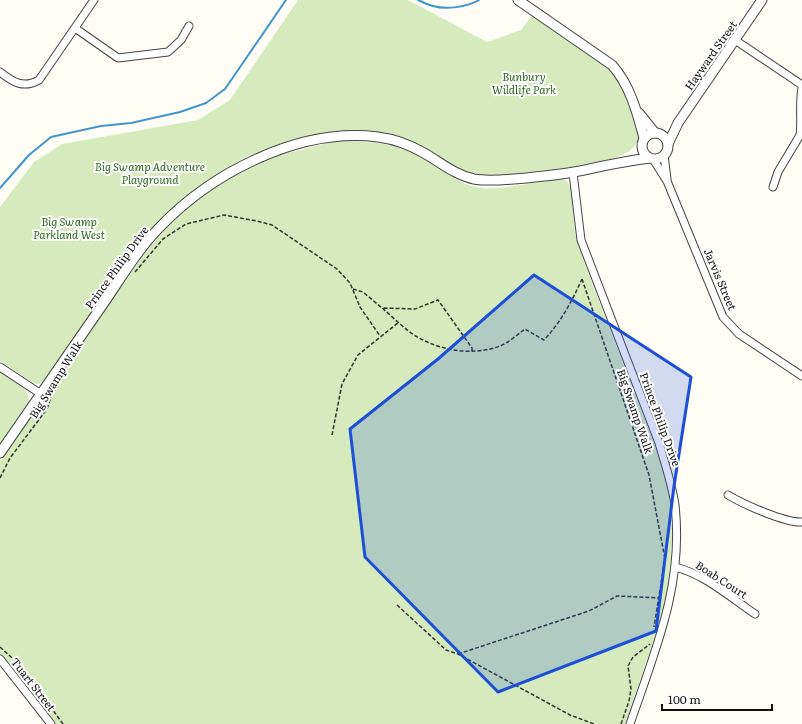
<svg xmlns="http://www.w3.org/2000/svg" width="802" height="724" font-family="Literata,serif">
	<style>
		.green { fill: #d5ebbd }
		.lines { fill: none; stroke-linecap: round; stroke-linejoin: round }
		.stream { stroke: #3f96cf; stroke-width: 2 }
		.minor-casing { stroke: #444; stroke-width: 9 }
		.tertiary-casing { stroke: #444; stroke-width: 11 }
		.path { stroke: #333; stroke-width: 1.5; stroke-dasharray: 4 2; stroke-linecap: butt }
		.minor { stroke: #fff; stroke-width: 7 }
		.tertiary { stroke: #fff; stroke-width: 9 }
		.marked { fill: #1d4ed8; fill-opacity: 0.2; stroke: #1d4ed8; stroke-width: 3; stroke-linejoin: round }
		.labels { text-anchor: middle; dominant-baseline: central; stroke-width: 4; stroke-linejoin: round; paint-order: stroke }
		.street-label { font-size: 11px; fill: #111; stroke: #fff }
		.park-label { font-size: 11px; font-style: italic; fill: #2f6b1f; stroke: #fff }
	</style>
	<rect width="100%" height="100%" fill="#fffdf5"/>
	<g class="green">
		<path d="M298,0H408L487,42L521,30L532,16L606,64C625,82 637,114 639,140L630,151L615,158L571,167L489,177L454,167L412,141L372,132L277,147L243,158L195,190L144,238L44,381L39,384L33,383L0,361V207L34,162L62,144L198,120L230,100Z"/>
		<path d="M335,141C367,141 394,142 424,158C440,167 453,180 471,186C495,193 534,182 559,178L567,181L571,188L575,234L592,283L657,451L667,483L671,512L672,537L669,582L663,612L625,724H55L19,674L0,653V461L116,293L148,249L183,210L220,183L272,157Z"/>
		<path d="M0,372C12,380 29,386 29,402L0,446Z"/>
	</g>
	<g class="lines">
		<g class="stream">
			<path d="M418,0C423,2 428,5 433,6C446,10 468,7 479,0"/>
			<polyline points="0,188 29,155 51,137 101,126 131,123 180,112 206,103 225,89 286,0"/>
		</g>
		<defs>
			<g id="minor">
				<polyline points="75,28 118,58 168,52 181,40 189,26"/>
				<polyline points="735,40 802,85"/>
				<path d="M0,72C13,82 23,89 39,80L94,0"/>
				<polyline points="664,155 667,179"/>
				<polyline points="653,159 667,181 723,317 739,334 802,376"/>
				<path d="M573,173L581,240L659,443C665,464 672,484 675,505C684,585 655,651 630,724"/>
				<path d="M773,187L778,172L800,135C802,120 799,104 802,88"/>
				<polyline points="0,367 41,394"/>
				<path d="M728,495C743,504 785,523 802,522"/>
				<path d="M675,567C704,574 730,597 755,614"/>
				<polyline points="0,659 51,724"/>
			</g>
			<g id="tertiary">
				<path d="M518,0L612,65C630,85 637,112 644,138"/>
				<polyline points="639,113 655,133"/>
				<circle cx="655" cy="146" r="13"/>
				<polyline points="668,144 678,123 762,0"/>
				<path d="M0,453C33,405 66,358 99,310C118,283 135,253 158,229C211,173 299,127 378,137C394,139 410,145 424,153C440,162 455,175 474,179C491,182 509,179 526,178C542,176 558,175 574,172C599,167 624,161 650,158"/>
			</g>
		</defs>
		<use href="#minor" class="minor-casing"/>
		<use href="#tertiary" class="tertiary-casing"/>
		<g class="path">
			<polyline points="135,272 163,239 186,224 224,215 257,221 272,225 337,269 350,283 360,307 380,336"/>
			<polyline points="582,279 649,475 665,559 654,627"/>
			<polyline points="353,289 363,292 382,308"/>
			<path d="M472,351V348L438,300L415,309L382,308C394,318 406,331 419,338C443,351 473,356 500,346C508,343 517,335 525,329L544,340C561,322 572,301 582,279"/>
			<polyline points="332,435 342,384 358,355 399,322"/>
			<polyline points="0,478 10,458 47,409 52,394 61,381"/>
			<polyline points="397,605 446,650 458,654 570,715 594,724"/>
			<polyline points="0,647 21,666 63,724"/>
			<polyline points="458,654 589,611 617,596 663,598"/>
			<polyline points="621,724 629,701 631,689 628,666 633,657 650,644"/>
		</g>
		<use href="#minor" class="minor"/>
		<use href="#tertiary" class="tertiary"/>
	</g>
	<path class="marked" d="M534,275L691,377L674,486L656,631L498,692L365,557L350,429L438,359Z"/>
	<g class="labels">
		<g class="street-label">
			<text transform="translate(710 55) rotate(-55)">Hayward Street</text>
			<text transform="translate(116 267) rotate(-54)">Prince Philip Drive</text>
			<text transform="translate(721 279) rotate(67)">Jarvis Street</text>
			<text transform="translate(55 379) rotate(-58)">Big Swamp Walk</text>
			<text transform="translate(636 411) rotate(71)">Big Swamp Walk</text>
			<text transform="translate(661 419) rotate(70)">Prince Philip Drive</text>
			<text transform="translate(722 579) rotate(33)">Boab Court</text>
			<text transform="translate(34 684) rotate(52)">Tuart Street</text>
		</g>
		<g class="park-label">
			<text x="524" y="76">Bunbury<tspan x="524" dy="13">Wildlife Park</tspan></text>
			<text x="150" y="166">Big Swamp Adventure<tspan x="150" dy="13">Playground</tspan></text>
			<text x="69" y="221">Big Swamp<tspan x="69" dy="13">Parkland West</tspan></text>
		</g>
	</g>
	<path d="M662 704v6h110v-6" fill="none" stroke="#111111" stroke-width="2"/>
	<text x="668" y="704" font-size="12" fill="#111111" stroke="#ffffff" stroke-width="3" paint-order="stroke">100 m</text>
</svg>
